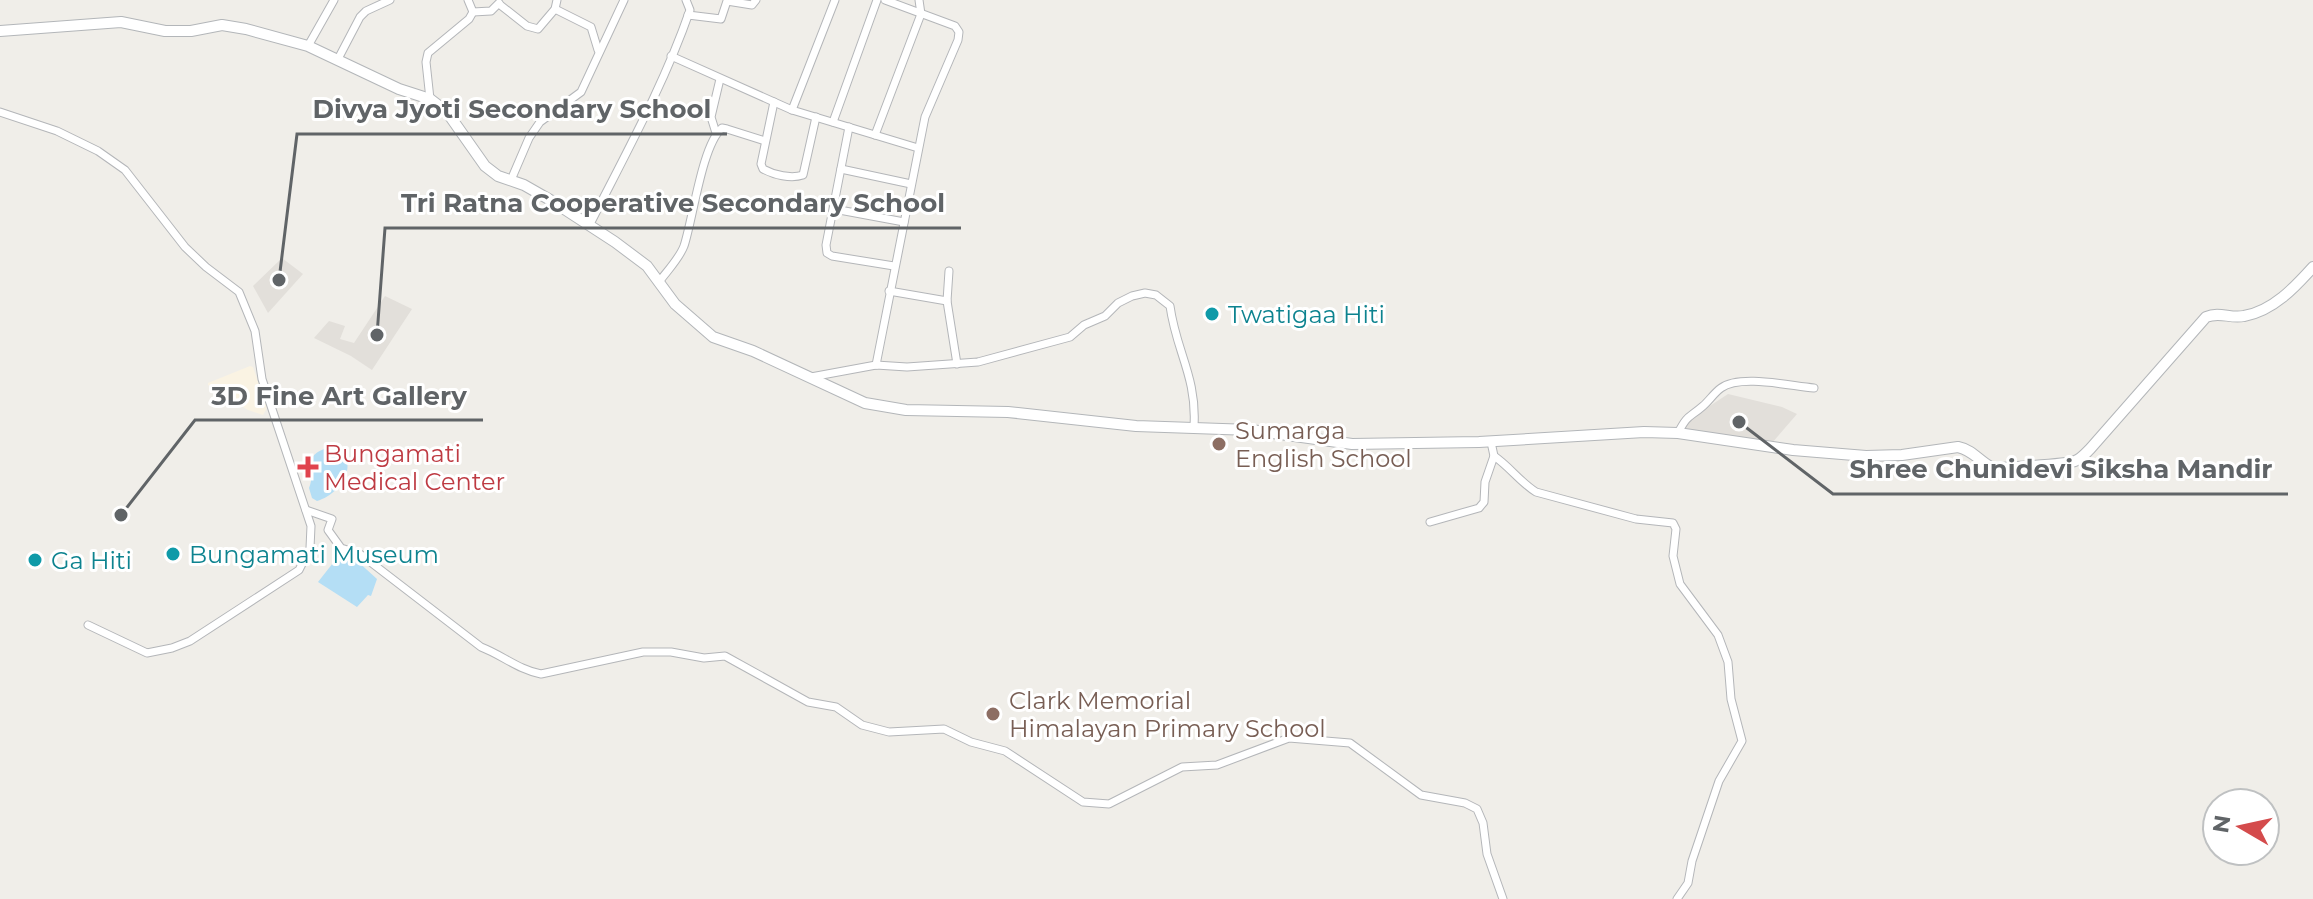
<svg xmlns="http://www.w3.org/2000/svg" width="2313" height="899" font-family="Montserrat,sans-serif">
	<style>
		.commercial { fill: #faf3e3 }
		.education { fill: #e2dfda }
		.water { fill: #b4def5 }
		.lines { fill: none; stroke-linecap: round; stroke-linejoin: round }
		.minor-casing { stroke: #b4b6b9; stroke-width: 9 }
		.secondary-casing { stroke: #b3b6b9; stroke-width: 12 }
		.minor { stroke: #fff; stroke-width: 7 }
		.secondary { stroke: #fff; stroke-width: 10 }
		.culture-dot { fill: #0f9aa8; stroke: #fff; stroke-width: 3 }
		.education-dot { fill: #8d6e63; stroke: #fff; stroke-width: 3 }
		.health-dot { fill: #e0444e; stroke: #fff; stroke-width: 3 }
		.labels { text-anchor: middle; dominant-baseline: central; stroke-width: 6; stroke-linejoin: round; paint-order: stroke }
		.culture-label { font-size: 24px; fill: #0d838f; stroke: #fff; text-anchor: start }
		.education-label { font-size: 24px; fill: #785e54; stroke: #fff; text-anchor: start }
		.health-label { font-size: 24px; fill: #be3a42; stroke: #fff; text-anchor: start }
		.leader { fill: none; stroke: #606467; stroke-width: 3 }
		.callout-dot { fill: #606467; stroke: #fff; stroke-width: 3 }
		.callout-label { font-size: 26px; text-anchor: middle; font-weight: bold; fill: #606467; stroke: #fff; stroke-width: 6; stroke-linejoin: round; paint-order: stroke }
	</style>
	<rect width="100%" height="100%" fill="#f0eee9"/>
	<polygon class="commercial" points="250,366 253,367 267,408 263,415 248,410 208,385 208,383"/>
	<g class="education">
		<polygon points="282,258 303,274 268,313 253,286"/>
		<polygon points="385,296 412,309 372,370 351,356 314,338 329,321 345,326 340,339 354,343"/>
		<polygon points="1728,394 1782,407 1797,414 1772,443 1705,436 1683,427 1693,417"/>
	</g>
	<g class="water">
		<path d="M324,449C365,450 346,493 317,501L312,498L309,488C317,470 301,458 324,449Z"/>
		<polygon points="344,549 377,579 371,596 368,595 357,607 318,582"/>
	</g>
	<g class="lines">
		<defs>
			<g id="minor">
				<polyline points="499,4 527,26 538,29 555,9 557,0"/>
				<polyline points="555,9 591,27 598,50"/>
				<polyline points="473,12 491,11 499,3"/>
				<polyline points="688,15 721,19 727,1 752,5 756,0"/>
				<polyline points="308,46 334,0"/>
				<polyline points="671,56 792,110 918,148"/>
				<polyline points="338,59 360,17 366,11 390,0"/>
				<polyline points="430,99 426,62 428,53 469,19 473,12 468,0"/>
				<path d="M774,102L761,164L763,169C774,175 791,179 803,175L816,117"/>
				<polyline points="792,110 835,0"/>
				<polyline points="0,112 57,131 98,151 125,170 185,247 206,267 239,292 255,331 262,379 311,526 310,548 299,570 190,641 172,648 147,653 88,625"/>
				<polyline points="833,122 877,0"/>
				<polyline points="849,127 826,245 827,253 832,256 894,266"/>
				<polyline points="716,133 711,117 720,79"/>
				<polyline points="875,135 921,14 919,0"/>
				<polyline points="841,169 911,184"/>
				<polyline points="511,180 529,138 540,122 581,92 624,0"/>
				<polyline points="834,209 904,222"/>
				<path d="M589,226C625,155 664,85 690,10L686,0"/>
				<polyline points="949,271 947,301 957,364"/>
				<path d="M659,282C667,271 679,259 684,246C693,219 702,145 722,128L727,129L765,141"/>
				<polyline points="889,291 947,301"/>
				<polyline points="876,365 925,117 958,40 959,32 955,26 885,0"/>
				<path d="M811,377L876,365L907,367L978,362L1070,337L1084,325L1105,316L1118,303L1132,296L1145,293L1156,295L1170,306C1176,351 1197,377 1194,426"/>
				<path d="M1678,433C1688,414 1688,419 1703,406C1709,401 1714,393 1721,388C1740,374 1790,386 1814,388"/>
				<path d="M1494,456C1510,467 1520,482 1536,492L1636,519L1673,523L1676,529L1673,556L1680,584L1718,635L1728,662L1731,699L1742,741L1719,781L1692,861L1688,883L1677,899"/>
				<path d="M306,510L332,519L328,530L341,548L360,554L481,647C502,655 519,670 541,674L643,652H671L704,658L725,656L808,702L836,707L862,725L889,732L944,729L971,742L1005,751L1083,802L1109,804L1182,767L1217,765L1289,738L1350,743L1421,795L1465,803L1477,809L1483,823L1487,854L1503,899"/>
				<polyline points="1430,522 1479,508 1484,502 1485,482 1494,456 1491,442"/>
			</g>
			<path id="secondary" d="M0,31L121,22L165,31H191L222,25L246,29L308,46L399,89L430,99L447,112L485,166L498,176L524,185L552,201L615,242L647,266L675,304L713,337L753,351L865,403L906,410L1008,412L1136,426L1251,430L1352,444L1479,442L1644,432L1678,433L1793,450L1866,456L1902,455L1958,447C1973,450 1979,461 1991,467C1997,469 2068,464 2075,461C2081,459 2085,454 2090,449L2206,317C2220,311 2230,319 2244,316C2273,311 2295,287 2313,267"/>
		</defs>
		<use href="#minor" class="minor-casing"/>
		<use href="#secondary" class="secondary-casing"/>
		<use href="#minor" class="minor"/>
		<use href="#secondary" class="secondary"/>
	</g>
	<g class="culture-dot">
		<circle cx="1212" cy="314" r="8"/>
		<circle cx="173" cy="554" r="8"/>
		<circle cx="35" cy="560" r="8"/>
	</g>
	<g class="education-dot">
		<circle cx="1219" cy="444" r="8"/>
		<circle cx="993" cy="714" r="8"/>
	</g>
	<path class="health-dot" d="M304 455h8v8h8v8h-8v8h-8v-8h-8v-8h8z"/>
	<g class="labels">
		<g class="culture-label">
			<text x="1228" y="314">Twatigaa Hiti</text>
			<text x="189" y="554">Bungamati Museum</text>
			<text x="51" y="560">Ga Hiti</text>
		</g>
		<g class="education-label">
			<text x="1235" y="430">Sumarga<tspan x="1235" dy="28">English School</tspan></text>
			<text x="1009" y="700">Clark Memorial<tspan x="1009" dy="28">Himalayan Primary School</tspan></text>
		</g>
		<g class="health-label">
			<text x="324" y="453">Bungamati<tspan x="324" dy="28">Medical Center</tspan></text>
		</g>
	</g>
	<path class="leader" d="M279 280L297 134H727M377 335L385 228H961M121 515L195 420H483M1739 422L1833 494H2288"/>
	<g class="callout-dot">
		<circle cx="279" cy="280" r="8"/>
		<circle cx="377" cy="335" r="8"/>
		<circle cx="121" cy="515" r="8"/>
		<circle cx="1739" cy="422" r="8"/>
	</g>
	<g class="callout-label">
		<text x="512" y="118">Divya Jyoti Secondary School</text>
		<text x="673" y="212">Tri Ratna Cooperative Secondary School</text>
		<text x="339" y="405">3D Fine Art Gallery</text>
		<text x="2061" y="478">Shree Chunidevi Siksha Mandir</text>
	</g>
	<g transform="translate(2241 827) rotate(279)"><circle r="38" fill="#ffffff" stroke="#bfc1c2" stroke-width="2"/>
	<path d="M0-6L14 30L0 20L-14 30Z" fill="#d44b4c"/>
	<text y="-12" font-size="22" font-weight="bold" text-anchor="middle" fill="#606467">N</text>
	</g>
</svg>
